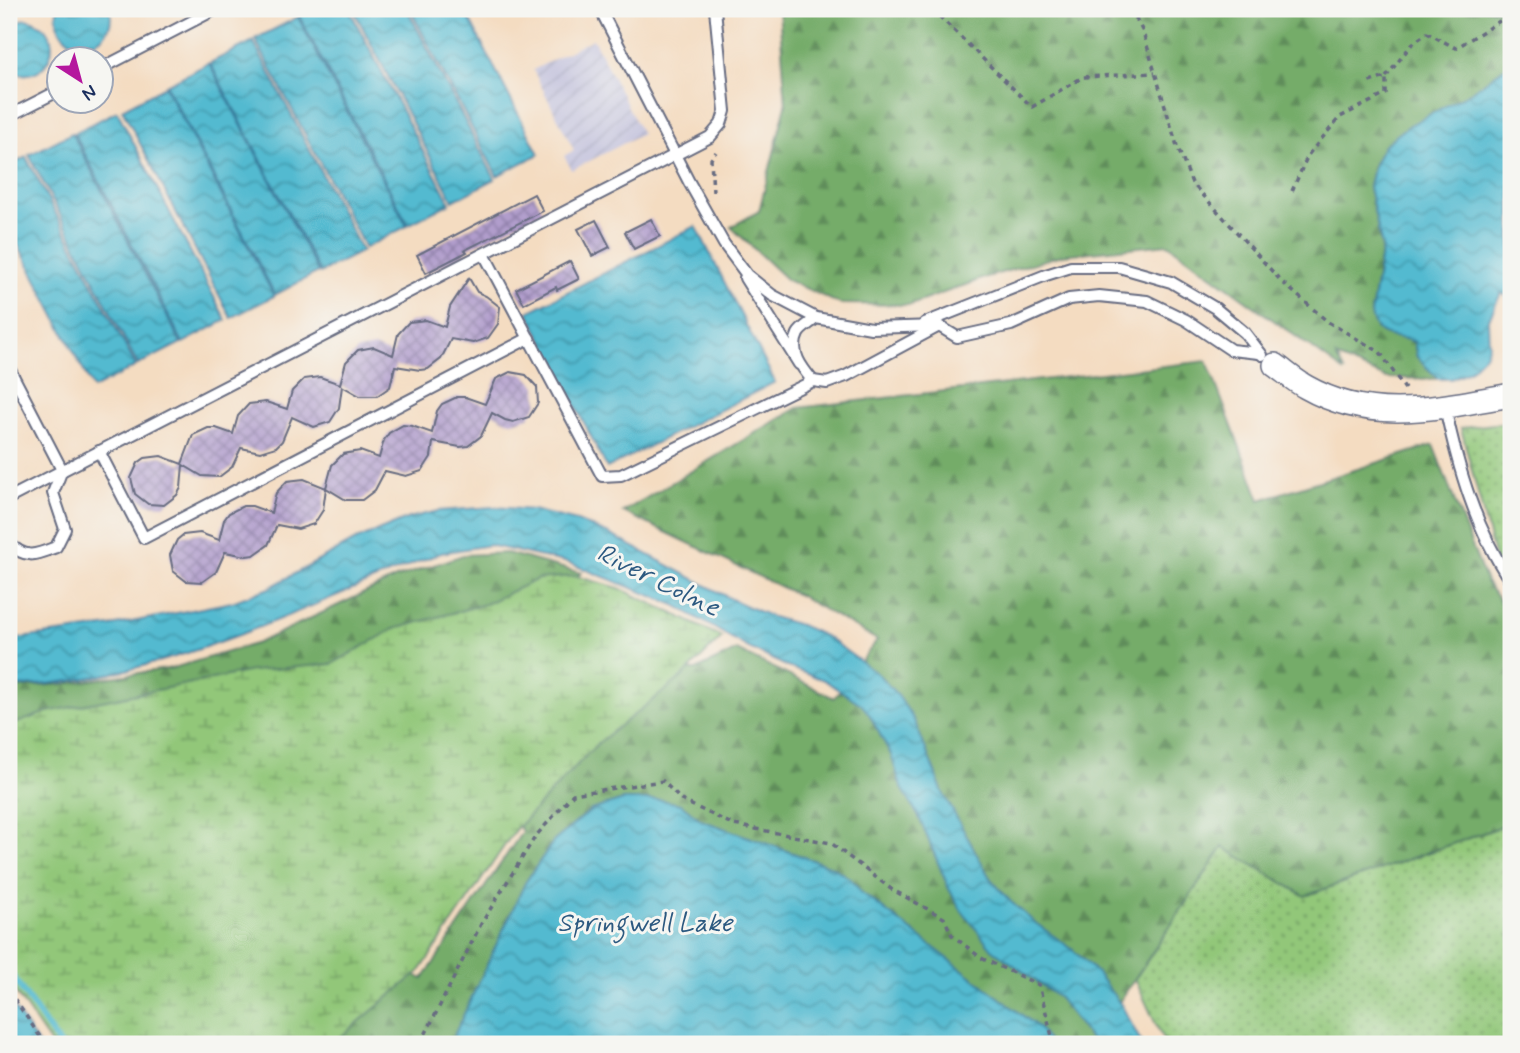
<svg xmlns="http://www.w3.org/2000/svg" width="1520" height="1053" font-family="Mynerve,sans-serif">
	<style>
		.industrial { fill: url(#industrial-furrows) }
		.green { fill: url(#green-dots); stroke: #567b6c; stroke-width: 2 }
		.forest { fill: url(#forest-firs); stroke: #486e64; stroke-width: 2 }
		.wetland { fill: url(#wetland-marsh); stroke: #567b6c; stroke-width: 2 }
		.water { fill: url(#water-waves); stroke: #367497; stroke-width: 2 }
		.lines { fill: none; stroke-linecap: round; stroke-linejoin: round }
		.stream { stroke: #52bad0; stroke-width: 6 }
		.building { fill: url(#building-cross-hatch) }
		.lane-casing { stroke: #676c81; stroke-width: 14 }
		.street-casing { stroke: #676c81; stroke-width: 26 }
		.path { stroke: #676c81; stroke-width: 3.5; stroke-dasharray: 5 5; stroke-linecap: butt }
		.lane { stroke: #fff; stroke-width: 10 }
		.street { stroke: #fff; stroke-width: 23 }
		.labels { text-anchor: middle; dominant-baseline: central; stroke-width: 6; stroke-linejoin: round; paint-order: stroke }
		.water-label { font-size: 26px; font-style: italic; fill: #2c5980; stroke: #f6f6f2 }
	</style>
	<defs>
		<pattern id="industrial-furrows" width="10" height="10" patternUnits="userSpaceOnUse" patternTransform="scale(1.75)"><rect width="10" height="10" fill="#c2c1dc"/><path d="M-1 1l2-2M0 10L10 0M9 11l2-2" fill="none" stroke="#a6a6bf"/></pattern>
		<pattern id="green-dots" width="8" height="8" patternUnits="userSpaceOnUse" patternTransform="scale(1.75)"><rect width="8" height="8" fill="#92c779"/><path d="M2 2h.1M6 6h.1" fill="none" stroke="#76a266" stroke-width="1.8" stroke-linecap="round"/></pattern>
		<pattern id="forest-firs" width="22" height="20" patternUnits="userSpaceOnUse" patternTransform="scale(1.75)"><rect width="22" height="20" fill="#75ac69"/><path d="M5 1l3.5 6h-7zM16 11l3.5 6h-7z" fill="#5f8c5a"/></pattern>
		<pattern id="wetland-marsh" width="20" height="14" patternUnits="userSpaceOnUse" patternTransform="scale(1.75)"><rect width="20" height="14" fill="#92c779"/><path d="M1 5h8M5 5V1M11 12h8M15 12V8" fill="none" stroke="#76a266"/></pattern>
		<pattern id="water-waves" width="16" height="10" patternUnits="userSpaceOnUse" patternTransform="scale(1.75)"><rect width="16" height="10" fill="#52bad0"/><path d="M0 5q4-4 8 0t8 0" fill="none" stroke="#4398ac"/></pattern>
		<pattern id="building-cross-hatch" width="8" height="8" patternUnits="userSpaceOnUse" patternTransform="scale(1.75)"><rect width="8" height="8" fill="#b19dcc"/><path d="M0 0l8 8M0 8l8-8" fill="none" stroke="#8f80a9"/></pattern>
	</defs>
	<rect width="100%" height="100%" fill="#f6f6f2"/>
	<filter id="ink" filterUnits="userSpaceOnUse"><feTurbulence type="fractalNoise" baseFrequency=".0143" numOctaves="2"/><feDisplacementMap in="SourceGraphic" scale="14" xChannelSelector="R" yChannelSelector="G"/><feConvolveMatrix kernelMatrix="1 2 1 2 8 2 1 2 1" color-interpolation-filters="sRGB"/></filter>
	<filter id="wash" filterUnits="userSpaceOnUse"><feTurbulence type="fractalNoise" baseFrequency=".00686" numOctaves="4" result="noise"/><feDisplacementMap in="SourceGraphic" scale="28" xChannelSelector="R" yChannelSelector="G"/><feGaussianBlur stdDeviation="1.57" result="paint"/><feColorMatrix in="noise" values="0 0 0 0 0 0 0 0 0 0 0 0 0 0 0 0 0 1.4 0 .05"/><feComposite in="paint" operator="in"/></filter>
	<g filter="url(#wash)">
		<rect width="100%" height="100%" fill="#f4dcc1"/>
		<polygon class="industrial" points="593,39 642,134 572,170 564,156 574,150 533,70"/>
		<g class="green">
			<polygon points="1511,422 1511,579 1495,559 1461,428"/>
			<polygon points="1511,823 1511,1044 1165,1044 1135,979 1223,847 1305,896"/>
		</g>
		<g class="forest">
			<polygon points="779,9 1511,9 1511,63 1374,164 1369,186 1382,247 1371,314 1414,342 1417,357 1438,379 1386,378 1336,357 1345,372 1168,244 1062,255 987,277 911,305 840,304 787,280 731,227 759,211 786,105"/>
			<polygon points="1207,361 1260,500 1433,445 1486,582 1511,617 1511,823 1305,896 1223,847 1091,1044 267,1044 311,914 423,979 522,832 491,768 640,668 696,670 737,650 834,698 877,640 800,596 623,512 797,408"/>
			<polygon points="507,553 581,573 564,589 487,618 9,769 9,688 64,684 173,668 258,643 396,578 463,555"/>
		</g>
		<polygon class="wetland" points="575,576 619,588 722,637 682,677 597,744 515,830 420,971 332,1044 51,1044 9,983 9,726 47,712 252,671 332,664 394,629 485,604 538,579"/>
		<g class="water">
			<path d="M57,9H110C119,54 51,58 57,9Z"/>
			<polygon points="312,9 349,9 450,203 408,225 299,16"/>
			<polygon points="353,9 407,9 495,179 453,201"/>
			<polygon points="410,9 464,9 539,154 497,176"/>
			<polygon points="298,17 407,226 365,248 255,39"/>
			<path d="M26,19C73,29 49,91 9,70V24Z"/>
			<polygon points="253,41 362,251 320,273 210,63"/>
			<polygon points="209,63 318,272 275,295 166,85"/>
			<path d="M1511,63V314L1507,296L1501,293L1488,321L1489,344L1485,355L1469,371L1451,379H1438L1417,357L1414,342C1393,333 1376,342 1371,314L1382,247L1369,187L1374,164L1384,145L1410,125L1470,93Z"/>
			<polygon points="165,86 274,296 231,318 122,109"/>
			<polygon points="117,111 226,320 183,343 74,133"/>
			<polygon points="72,133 181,343 138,365 29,155"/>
			<polygon points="26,157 136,366 93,389 9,227 9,166"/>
			<polygon points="696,226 775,382 607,468 528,312"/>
			<path d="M494,507L533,510L577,521L609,534L737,602L772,617L800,625L827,637L879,675L899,697L914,720L944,795L990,878L1010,901L1034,922L1072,949L1096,972L1122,1006L1142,1044H1094L1059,998L992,949L961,910L949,889L919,817L901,786L891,755L869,714L861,704L824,680L788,667L747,647L675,605L569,563L489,545L441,553C297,608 168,680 9,687V637L21,638L111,626L232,602L269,588L354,541L409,518L438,511Z"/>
			<polygon points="623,800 661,800 681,804 701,820 832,867 851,879 861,892 1039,1028 1050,1044 450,1044 525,883 553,842 591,810"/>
			<polygon points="9,1000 38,1044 9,1044"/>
		</g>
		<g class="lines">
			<polyline class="stream" points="9,971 59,1044"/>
		</g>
		<g id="blocks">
			<g class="building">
				<polygon points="534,194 543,211 465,250 467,252 426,273 417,255"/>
				<polygon points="651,219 660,236 634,249 625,232"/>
				<polygon points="596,220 610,247 592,256 578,229"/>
				<polygon points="570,261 579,279 557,290 556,287 524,304 516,289"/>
				<polygon points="469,278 477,292 486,296 500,307 498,324 488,338 473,343 451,339 441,359 428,369 420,370 395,366 390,387 377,396 360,396 342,386 339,408 330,422 314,427 292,417 282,441 276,447 260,452 241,448 232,467 219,477 202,476 183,465 181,488 177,495 164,505 148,504 135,494 131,478 138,463 145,458 161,456 182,464 193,435 208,428 216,428 233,434 238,416 249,404 266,402 287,409 292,391 304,379 320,377 340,384 346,362 358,350 374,347 393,355 398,334 409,322 426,320 445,327 450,307"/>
				<polygon points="510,372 526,375 537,387 538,403 529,417 513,422 505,420 492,413 481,436 468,446 460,447 433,442 431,457 422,471 406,476 385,471 375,490 362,500 346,500 326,488 323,510 314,524 298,529 277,525 268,545 254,555 246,556 225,552 216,572 202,582 186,581 173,571 170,555 177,540 183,535 200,533 219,540 224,520 229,513 243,506 252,506 271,513 276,493 287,481 304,479 326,488 332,465 343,454 360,451 379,458 384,440 389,433 403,425 412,426 432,433 437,411 442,404 457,397 465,397 485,404 496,379"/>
			</g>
		</g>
	</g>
	<g filter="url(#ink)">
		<use href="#blocks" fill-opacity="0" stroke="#676c81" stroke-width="2"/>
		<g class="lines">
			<defs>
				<g id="lane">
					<polyline points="600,9 689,182 724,244 747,275 772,295 816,318 871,328 936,326"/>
					<polyline points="102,68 216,9"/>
					<polyline points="9,116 60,90"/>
					<polyline points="484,254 602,476 621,475 813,381 827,383 846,376 939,326 957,337 1011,325 1069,299 1099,296 1147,301 1186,320 1231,350 1259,353"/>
					<polyline points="745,278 799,364"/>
					<polyline points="925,323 1046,275 1071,267 1119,267 1171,282 1215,308 1245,333 1262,355"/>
					<path d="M9,368L62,470L53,493L65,529L56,547C36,555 26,560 9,543"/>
					<path d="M813,381C802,368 789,352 798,334C801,328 811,323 816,318"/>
					<path d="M1445,407C1458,468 1476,530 1511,582"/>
					<polyline points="99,451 144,538 529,338"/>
					<polyline points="9,498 710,137 721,124 725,111 715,9"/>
				</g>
				<path id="street" d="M1275,365C1285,372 1295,381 1306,387C1373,425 1440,407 1511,395"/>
			</defs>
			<use href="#lane" class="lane-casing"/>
			<use href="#street" class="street-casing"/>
			<g class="path">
				<polyline points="932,9 1032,107 1083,77 1155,73"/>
				<polyline points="1131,9 1143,32 1177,146 1192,183 1281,281 1328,322 1380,352 1405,389"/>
				<polyline points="1386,77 1412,44 1427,33 1456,48 1511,14"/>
				<polyline points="1292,191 1308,155 1340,117 1386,94 1386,77 1366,83"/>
				<polyline points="713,192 711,159 716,152"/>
				<polyline points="9,991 45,1044"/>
				<polyline points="423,1044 425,1035 481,924 535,837 573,794 663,781 681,800 734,825 831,843 891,889 944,918 952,935 981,958 1039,985 1054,1044"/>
			</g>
			<use href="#lane" class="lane"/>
			<use href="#street" class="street"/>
		</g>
	</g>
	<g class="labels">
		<g class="water-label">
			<text transform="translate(658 581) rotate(26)">River Colne</text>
			<text x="645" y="924">Springwell Lake</text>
		</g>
	</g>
	<rect width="1520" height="1053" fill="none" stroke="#f6f6f2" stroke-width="35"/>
	<g transform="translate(80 80) rotate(144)"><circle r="33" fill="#f6f6f2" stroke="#9ea6b7" stroke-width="2"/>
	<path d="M0-5L12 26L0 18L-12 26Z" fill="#b5179e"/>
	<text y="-10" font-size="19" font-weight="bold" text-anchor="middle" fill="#1b2f5e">N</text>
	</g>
</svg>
